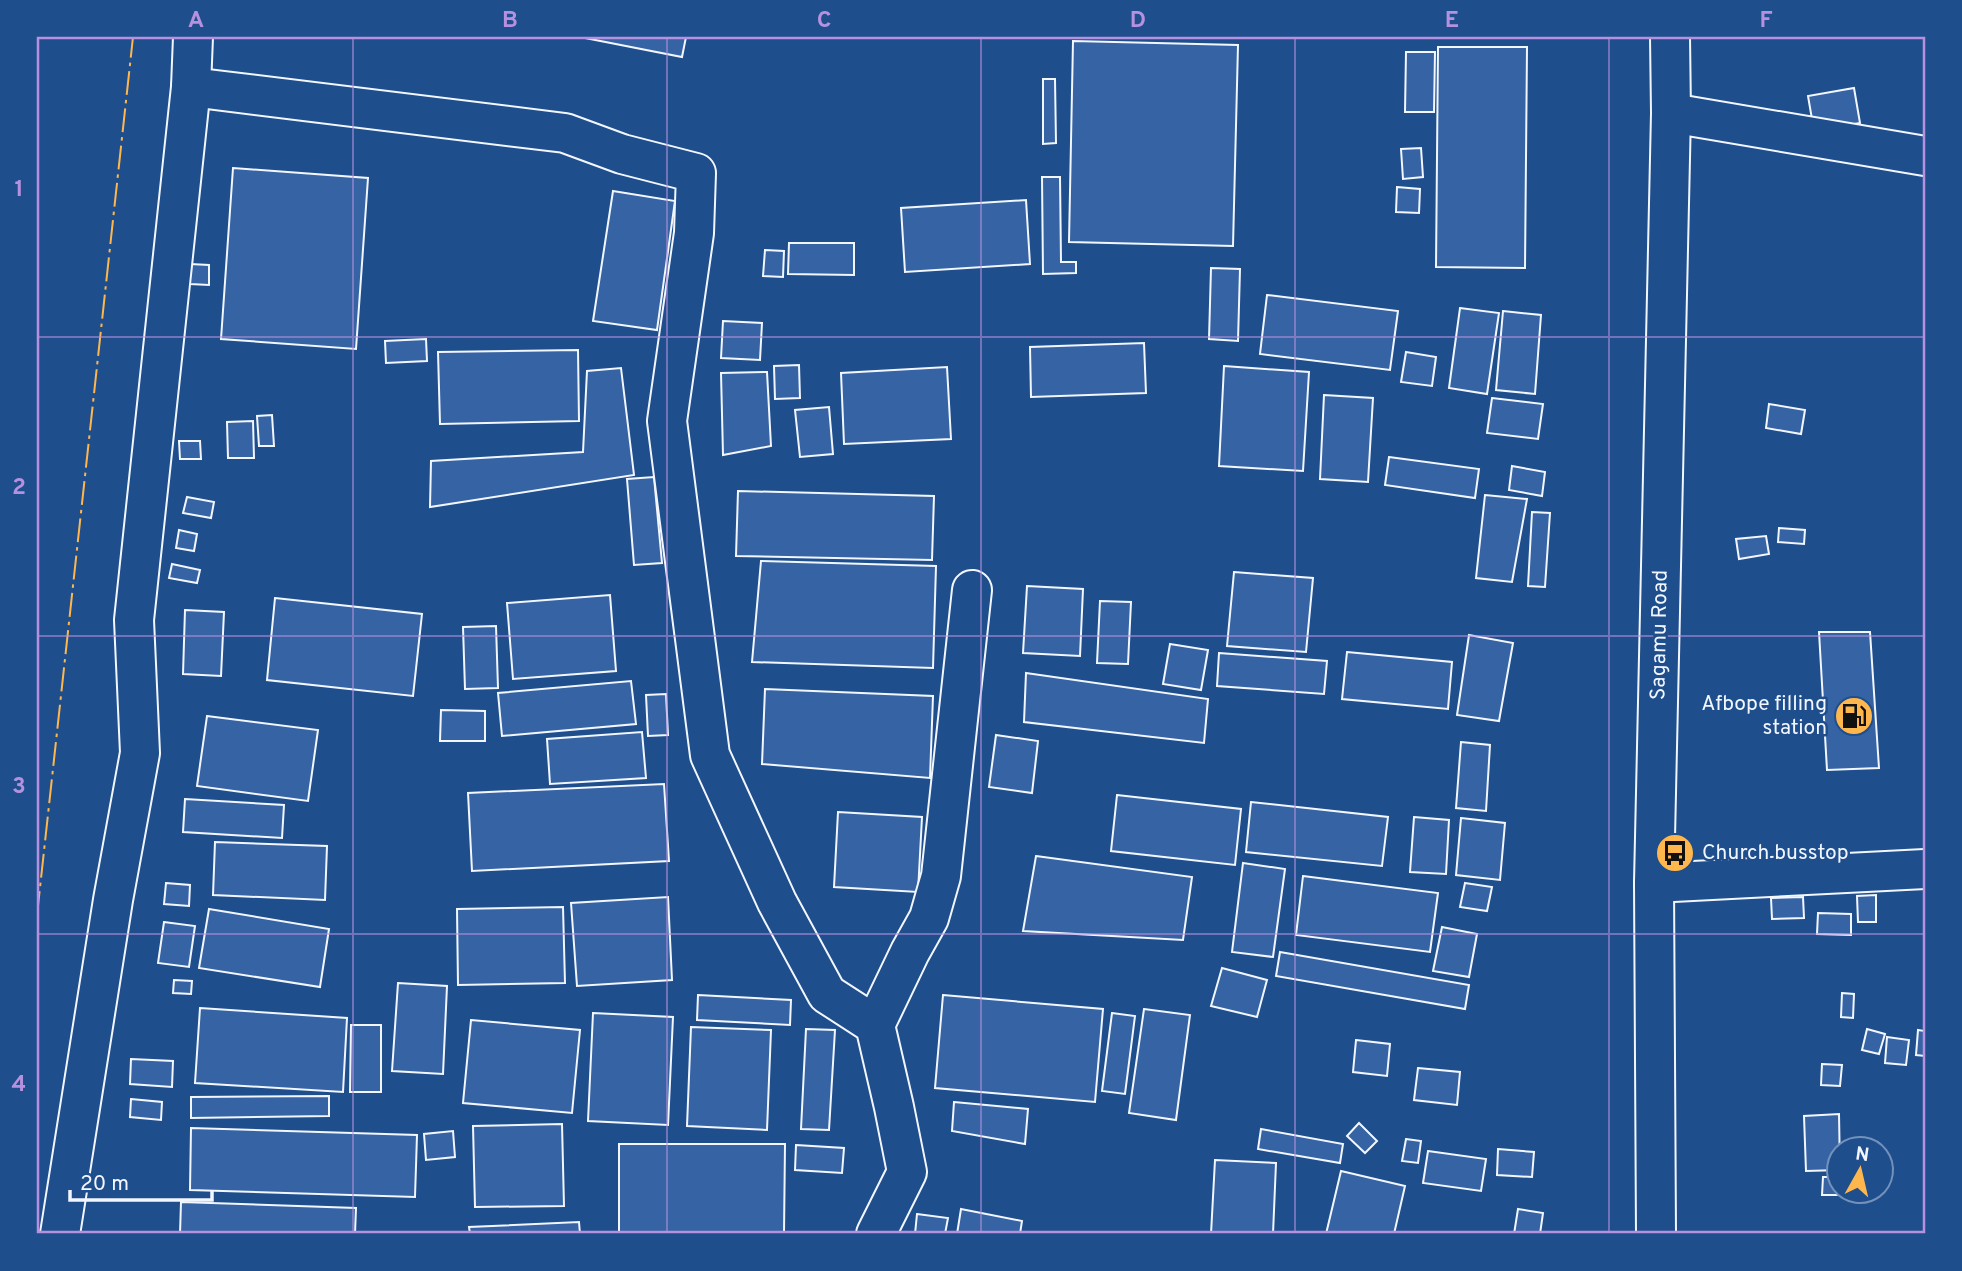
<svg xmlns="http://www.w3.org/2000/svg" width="1962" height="1271" font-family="Overpass,sans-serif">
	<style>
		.building { fill: #3563a3; stroke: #f2f6ff; stroke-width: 2 }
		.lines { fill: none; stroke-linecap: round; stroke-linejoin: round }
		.minor-casing { stroke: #f2f6ff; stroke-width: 42 }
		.highway-casing { stroke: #f2f6ff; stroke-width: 42 }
		.minor { stroke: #1f4e8c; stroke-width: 38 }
		.highway { stroke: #1f4e8c; stroke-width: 38 }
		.power { stroke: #ffb74d; stroke-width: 2; stroke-dasharray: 24 5 3.5 5; stroke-linecap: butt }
		.grid { fill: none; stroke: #b691df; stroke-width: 2; stroke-opacity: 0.55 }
		.labels { text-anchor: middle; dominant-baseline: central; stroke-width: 5; stroke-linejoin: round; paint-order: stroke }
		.street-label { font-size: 21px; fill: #f2f6ff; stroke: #1f4e8c }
		.poi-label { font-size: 21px; fill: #f2f6ff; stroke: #1f4e8c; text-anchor: end }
		.neatline { fill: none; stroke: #b691df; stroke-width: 2.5 }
		.grid-label { font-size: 23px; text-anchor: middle; font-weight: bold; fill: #b691df }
	</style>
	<rect width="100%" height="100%" fill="#1f4e8c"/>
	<g class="building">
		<polygon points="580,37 686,37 682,57"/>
		<polygon points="1073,41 1238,45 1233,246 1069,242"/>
		<polygon points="1438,47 1527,47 1525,268 1436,267"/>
		<polygon points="1406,52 1435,52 1434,112 1405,112"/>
		<polygon points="1043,79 1055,79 1056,143 1043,144"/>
		<polygon points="1854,88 1860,123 1814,131 1808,96"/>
		<polygon points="1421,148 1423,177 1403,179 1401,149"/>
		<polygon points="233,168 368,178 356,349 221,339"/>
		<polygon points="1042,177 1060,177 1061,262 1076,262 1076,273 1043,274"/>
		<polygon points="1397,187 1420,189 1419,213 1396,212"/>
		<polygon points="613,191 675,201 657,330 593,321"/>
		<polygon points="1026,200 1030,264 905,272 901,208"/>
		<polygon points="789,243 854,243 854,275 788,274"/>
		<polygon points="765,250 784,251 783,277 763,276"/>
		<polygon points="190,264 209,265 209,285 190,284"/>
		<polygon points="1211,268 1240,269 1238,341 1209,339"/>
		<polygon points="1267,295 1398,311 1390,370 1260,354"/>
		<polygon points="1460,308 1499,313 1487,394 1449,388"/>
		<polygon points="1503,311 1541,315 1535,394 1496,390"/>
		<polygon points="723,321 762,323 760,360 721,358"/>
		<polygon points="426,339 427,361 386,363 385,341"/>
		<polygon points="1144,343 1146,393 1031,397 1030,347"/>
		<polygon points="578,350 579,421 440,424 438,352"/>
		<polygon points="1406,352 1436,357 1432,386 1401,382"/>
		<polygon points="799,365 800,398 775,399 774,366"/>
		<polygon points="1224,366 1309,372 1303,471 1219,466"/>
		<polygon points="947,367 951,439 844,444 841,373"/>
		<polygon points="621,368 634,475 430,507 431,461 583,452 587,371"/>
		<polygon points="767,372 771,446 723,455 721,373"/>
		<polygon points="1324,395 1373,398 1368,482 1320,479"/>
		<polygon points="1492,398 1543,404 1538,439 1487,433"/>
		<polygon points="1769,404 1805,410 1801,434 1766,428"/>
		<polygon points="829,407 833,454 800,457 795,410"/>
		<polygon points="272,415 274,446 259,446 257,416"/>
		<polygon points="253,421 254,458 228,458 227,422"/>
		<polygon points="179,441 200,441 201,459 180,459"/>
		<polygon points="1389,457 1479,469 1475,498 1385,485"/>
		<polygon points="1512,466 1545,472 1542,496 1509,490"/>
		<polygon points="654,477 662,563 634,565 627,479"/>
		<polygon points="738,491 934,496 932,560 736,556"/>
		<polygon points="1485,495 1527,499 1512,582 1476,578"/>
		<polygon points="187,497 214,502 211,518 183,513"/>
		<polygon points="1532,512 1550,513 1545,587 1528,586"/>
		<polygon points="1779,528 1805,530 1804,544 1778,542"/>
		<polygon points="179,530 197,534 194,551 176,548"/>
		<polygon points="1766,536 1769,554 1739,559 1736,539"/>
		<polygon points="761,561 936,566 933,668 752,662"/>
		<polygon points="172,564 200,570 197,583 169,578"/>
		<polygon points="1234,572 1313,578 1306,652 1227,646"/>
		<polygon points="1027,586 1083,589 1080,656 1023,653"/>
		<polygon points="610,595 616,671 513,679 507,603"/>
		<polygon points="275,598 422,614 413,696 267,680"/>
		<polygon points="1100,601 1131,602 1128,664 1097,663"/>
		<polygon points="185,610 224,612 221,676 183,674"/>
		<polygon points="496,626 498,688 465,689 463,627"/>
		<polygon points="1819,632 1870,632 1879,768 1827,770"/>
		<polygon points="1469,635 1513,643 1499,721 1457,715"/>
		<polygon points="1170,644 1208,650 1201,690 1163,684"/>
		<polygon points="1347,652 1452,662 1448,709 1342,699"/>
		<polygon points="1219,653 1327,661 1324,694 1217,686"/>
		<polygon points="1026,673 1208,699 1204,743 1024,722"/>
		<polygon points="631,681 636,724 502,736 498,693"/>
		<polygon points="765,689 933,696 930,778 762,764"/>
		<polygon points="666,694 668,735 648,736 646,695"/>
		<polygon points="441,710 485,711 485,741 440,741"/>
		<polygon points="207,716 318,730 308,801 197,786"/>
		<polygon points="642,732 646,778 550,784 547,739"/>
		<polygon points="996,735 1038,741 1032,793 989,787"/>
		<polygon points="1461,742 1490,745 1486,811 1456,808"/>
		<polygon points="664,784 669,861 472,871 468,793"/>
		<polygon points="1117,795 1241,809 1235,865 1111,851"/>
		<polygon points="185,799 284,805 282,838 183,832"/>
		<polygon points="1251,802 1388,817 1382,866 1246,852"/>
		<polygon points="838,812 922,817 918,892 834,887"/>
		<polygon points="1414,817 1449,820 1446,874 1410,872"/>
		<polygon points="1461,818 1505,823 1500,880 1456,875"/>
		<polygon points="215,842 327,846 325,900 213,895"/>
		<polygon points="1036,856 1192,877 1183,940 1023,931"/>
		<polygon points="1243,863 1285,869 1273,957 1232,952"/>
		<polygon points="1303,876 1438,893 1430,952 1296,935"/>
		<polygon points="166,883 190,885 189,906 164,904"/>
		<polygon points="1465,883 1492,887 1487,911 1460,907"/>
		<polygon points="1876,895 1876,922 1858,922 1857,896"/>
		<polygon points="668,897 672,980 577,986 571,903"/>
		<polygon points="1803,897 1804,918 1772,919 1771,898"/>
		<polygon points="563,907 565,983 458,985 457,909"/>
		<polygon points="209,909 329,929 320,987 199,968"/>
		<polygon points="1818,913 1851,914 1851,935 1817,934"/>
		<polygon points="164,922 195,926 189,967 158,963"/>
		<polygon points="1442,927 1477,934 1469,977 1433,971"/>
		<polygon points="1280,952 1469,985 1465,1009 1276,976"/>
		<polygon points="1222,968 1267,980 1257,1017 1211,1006"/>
		<polygon points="174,980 192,981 191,994 173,993"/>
		<polygon points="398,983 447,986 443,1074 392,1071"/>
		<polygon points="1842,993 1854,994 1853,1018 1841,1017"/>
		<polygon points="698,995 791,1000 790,1025 697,1020"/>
		<polygon points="943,995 1103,1009 1095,1102 935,1088"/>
		<polygon points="200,1008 347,1018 343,1092 195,1083"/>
		<polygon points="1144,1009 1190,1015 1176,1120 1129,1113"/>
		<polygon points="593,1013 673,1017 668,1125 588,1121"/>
		<polygon points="1112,1013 1135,1016 1125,1094 1102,1091"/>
		<polygon points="471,1020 580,1030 572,1113 463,1103"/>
		<polygon points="351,1025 381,1025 381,1092 350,1092"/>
		<polygon points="691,1027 771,1030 767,1130 687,1126"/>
		<polygon points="806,1029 835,1030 829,1130 801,1129"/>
		<polygon points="1867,1029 1885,1034 1879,1054 1862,1050"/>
		<polygon points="1918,1030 1925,1031 1925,1056 1916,1055"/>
		<polygon points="1887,1037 1909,1040 1906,1065 1885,1063"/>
		<polygon points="1356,1040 1390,1044 1387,1076 1353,1072"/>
		<polygon points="131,1059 173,1061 172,1087 130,1084"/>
		<polygon points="1822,1064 1842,1065 1840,1086 1821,1085"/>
		<polygon points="1418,1068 1460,1072 1457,1105 1414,1100"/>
		<polygon points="329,1096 329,1116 191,1118 191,1097"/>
		<polygon points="131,1099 162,1102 161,1120 130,1117"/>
		<polygon points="954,1102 1028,1109 1025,1144 952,1131"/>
		<polygon points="1839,1114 1840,1170 1806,1171 1804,1116"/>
		<polygon points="1359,1123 1377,1141 1365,1153 1347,1136"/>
		<polygon points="562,1124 564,1206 475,1207 473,1126"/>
		<polygon points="191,1128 417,1135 415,1197 190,1190"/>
		<polygon points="1261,1129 1343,1144 1340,1163 1258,1149"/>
		<polygon points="453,1131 455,1157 426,1160 424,1134"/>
		<polygon points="1406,1139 1421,1141 1418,1163 1402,1161"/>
		<polygon points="619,1144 785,1144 784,1233 619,1233"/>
		<polygon points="796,1145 844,1148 842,1173 795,1170"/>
		<polygon points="1498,1149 1534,1152 1532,1177 1497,1175"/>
		<polygon points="1428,1151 1486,1159 1481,1191 1423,1183"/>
		<polygon points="1215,1160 1276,1163 1273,1234 1211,1234"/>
		<polygon points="1341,1171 1405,1186 1394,1234 1326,1234"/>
		<polygon points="1823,1177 1840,1177 1840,1190 1846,1190 1846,1195 1822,1195"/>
		<polygon points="181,1202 356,1208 355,1234 180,1234"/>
		<polygon points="961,1209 1022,1221 1020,1234 957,1234"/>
		<polygon points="1518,1209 1543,1213 1540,1234 1514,1234"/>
		<polygon points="917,1214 948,1218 945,1234 915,1234"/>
		<polygon points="579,1222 580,1234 470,1234 469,1227"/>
	</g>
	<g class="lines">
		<defs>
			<g id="minor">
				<polyline points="191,87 565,133 622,154 696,173 694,233 667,421 710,755 777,902 827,994 875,1025 894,1107 907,1172 876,1234"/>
				<polyline points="1671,113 1925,156"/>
				<polyline points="1654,883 1925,869"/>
				<polyline points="875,1025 910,952 929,918 941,876 972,590"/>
				<polyline points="60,1234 113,900 140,753 134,620 191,87 193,37"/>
			</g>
			<polyline id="highway" points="1656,1234 1654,883 1671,113 1670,37"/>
		</defs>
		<use href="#minor" class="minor-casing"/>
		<use href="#highway" class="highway-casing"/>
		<use href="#minor" class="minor"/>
		<use href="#highway" class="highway"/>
		<polyline class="power" points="37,915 133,37"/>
	</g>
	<path class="grid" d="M353,37V1234M667,37V1234M981,37V1234M1295,37V1234M1609,37V1234M37,337H1925M37,636H1925M37,934H1925"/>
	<defs>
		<symbol id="fuel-disc" viewBox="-11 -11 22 22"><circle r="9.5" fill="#ffb74d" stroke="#1f4e8c"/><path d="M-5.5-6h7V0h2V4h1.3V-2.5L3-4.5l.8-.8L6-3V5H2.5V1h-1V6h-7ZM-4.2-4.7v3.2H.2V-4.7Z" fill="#111"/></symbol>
		<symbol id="bus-disc" viewBox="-11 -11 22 22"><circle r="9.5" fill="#ffb74d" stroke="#1f4e8c"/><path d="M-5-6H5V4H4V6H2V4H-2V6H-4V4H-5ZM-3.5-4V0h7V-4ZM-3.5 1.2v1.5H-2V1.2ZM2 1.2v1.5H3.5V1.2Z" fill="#111"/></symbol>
	</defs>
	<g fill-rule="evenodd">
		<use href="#fuel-disc" x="1832" y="694" width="44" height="44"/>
		<use href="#bus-disc" x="1653" y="831" width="44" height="44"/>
	</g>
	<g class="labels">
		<g class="street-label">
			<text transform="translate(1660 635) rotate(-89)">Sagamu Road</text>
		</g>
		<g class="poi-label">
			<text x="1827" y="704">Afbope filling<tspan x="1827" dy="24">station</tspan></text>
			<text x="1702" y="853" text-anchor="start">Church busstop</text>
		</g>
	</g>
	<rect width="1962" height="1271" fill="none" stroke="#1f4e8c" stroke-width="77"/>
	<g transform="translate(1860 1170) rotate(8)"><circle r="33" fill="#1f4e8c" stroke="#7391ba" stroke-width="2"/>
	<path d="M0-5L12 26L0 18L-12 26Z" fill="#ffb74d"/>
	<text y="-10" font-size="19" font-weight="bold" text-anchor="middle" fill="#f2f6ff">N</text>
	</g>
	<path d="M70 1190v10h142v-10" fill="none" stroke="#f2f6ff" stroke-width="3.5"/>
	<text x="80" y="1190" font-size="21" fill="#f2f6ff" stroke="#1f4e8c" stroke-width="5" paint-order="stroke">20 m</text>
	<rect x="38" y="38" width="1886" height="1194" class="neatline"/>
	<g class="grid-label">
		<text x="196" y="27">A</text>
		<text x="510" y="27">B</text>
		<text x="824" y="27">C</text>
		<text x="1138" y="27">D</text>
		<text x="1452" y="27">E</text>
		<text x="1766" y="27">F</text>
		<text x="19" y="196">1</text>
		<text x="19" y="494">2</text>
		<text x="19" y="793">3</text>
		<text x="19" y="1091">4</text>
	</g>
</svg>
